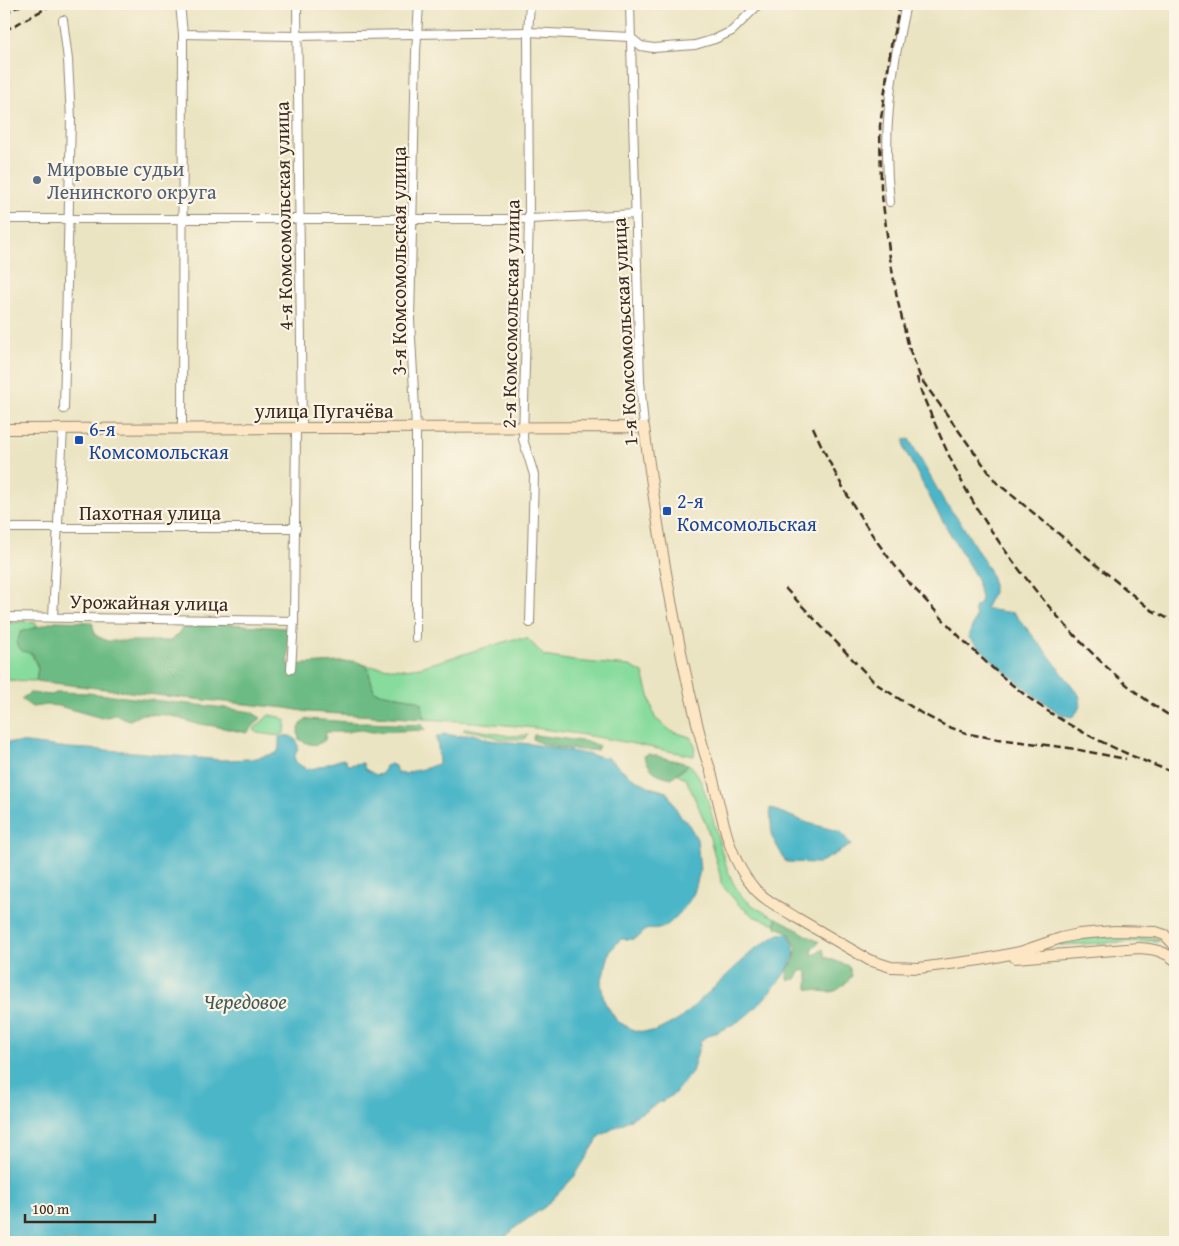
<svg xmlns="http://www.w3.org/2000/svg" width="1179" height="1246" font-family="'Gentium Book Plus',serif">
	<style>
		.green { fill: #87db9d; stroke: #61825e }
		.forest { fill: #6dbb84; stroke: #547251 }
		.water { fill: #4bb6c8; stroke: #437073 }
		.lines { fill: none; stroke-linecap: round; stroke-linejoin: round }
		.street-casing { stroke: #938770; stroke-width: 10 }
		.secondary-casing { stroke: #938770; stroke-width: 12 }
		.street { stroke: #fff; stroke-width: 8 }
		.secondary { stroke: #fce6c4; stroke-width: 10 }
		.rail { stroke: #3b2a1e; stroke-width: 2.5; stroke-dasharray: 8 4; stroke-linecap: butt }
		.service-dot { fill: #5c6f8a; stroke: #fcf5e5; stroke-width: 2 }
		.transit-dot { fill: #1a4fb4; stroke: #fcf5e5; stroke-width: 2 }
		.labels { text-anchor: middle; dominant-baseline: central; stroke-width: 4.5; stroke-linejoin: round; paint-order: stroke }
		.service-label { font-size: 20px; fill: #4e5e75; stroke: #fcf5e5; text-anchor: start }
		.street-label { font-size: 20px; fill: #3b2a1e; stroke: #fcf5e5 }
		.transit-label { font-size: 20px; fill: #164399; stroke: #fcf5e5; text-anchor: start }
		.water-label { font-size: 21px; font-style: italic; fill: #415b5a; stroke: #fcf5e5 }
	</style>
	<rect width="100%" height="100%" fill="#fcf5e5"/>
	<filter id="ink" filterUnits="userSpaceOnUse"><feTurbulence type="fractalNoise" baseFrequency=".02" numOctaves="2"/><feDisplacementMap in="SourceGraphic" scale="10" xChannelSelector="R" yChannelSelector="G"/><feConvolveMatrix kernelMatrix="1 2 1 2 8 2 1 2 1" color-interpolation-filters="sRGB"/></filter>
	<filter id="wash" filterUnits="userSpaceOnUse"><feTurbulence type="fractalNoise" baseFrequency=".0096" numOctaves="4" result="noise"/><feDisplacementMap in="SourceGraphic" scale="20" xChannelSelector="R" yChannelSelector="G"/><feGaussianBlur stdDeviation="1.12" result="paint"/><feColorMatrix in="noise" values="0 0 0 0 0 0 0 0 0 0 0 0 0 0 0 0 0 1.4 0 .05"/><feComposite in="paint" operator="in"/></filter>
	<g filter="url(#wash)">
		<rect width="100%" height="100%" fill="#ebe4c2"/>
		<g class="green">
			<polygon points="26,621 36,623 38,627 21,632 38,668 36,681 4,680 4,624"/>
			<path d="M514,639H528L544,656L574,661L630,666L643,673L655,718L671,731L690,737L695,745L694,756C661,750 628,742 596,737C539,727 482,722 424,719L422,703C410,695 389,697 374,691L367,666L405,669L420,667Z"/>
			<polygon points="269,715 280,717 286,720 285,732 279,736 258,733 254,731 255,728"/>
			<polygon points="467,728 510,736 528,735 524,739 502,739 478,732 463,730"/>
			<path d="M688,764C711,776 717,867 741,895C750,905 764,913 776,918V924L755,917L740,906L721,884L720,875L706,824L686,779L676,773L683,770Z"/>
			<path d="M1092,936H1132L1161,939L1159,941C1126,941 1093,944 1060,945L1059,943Z"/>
		</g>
		<g class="forest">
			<path d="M56,621L92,622L95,635L107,641H170L177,636L182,628L216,623L286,628L289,634L288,665L355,661L367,666L374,691C389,697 409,695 422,703L424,719L308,712L286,708L174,697L36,681L38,668L33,654L22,651L16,643L21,632Z"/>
			<polygon points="58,692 88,693 225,708 251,712 261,718 247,733 214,726 193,723 169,715 142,714 130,720 115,715 102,718 59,706 48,705 32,707 21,699 30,693 52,695"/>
			<path d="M307,719L364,723L422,725L425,730L371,732L358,729L348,732H326L325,740C316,747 308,745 299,739L298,731L303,721Z"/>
			<path d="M534,735L589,742L599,746L597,750C583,751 543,748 533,739Z"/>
			<path d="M649,754L688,764C683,770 677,772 672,778C655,774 651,772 644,756Z"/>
			<path d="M776,918C791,924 804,935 819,942L812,948L813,956L823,949L825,957L849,966L852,976C834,996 834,993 808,989V973L804,970L800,972L796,979L789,980L787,976L788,969L794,961L797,948L789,932L776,927Z"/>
		</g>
		<g class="water">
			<path d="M909,439L944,501L961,523L989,570L993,581V593L985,609L1014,613L1047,653L1079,695C1082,705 1080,710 1072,717L1062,715L1032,694L1002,669L968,637L976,617L974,607L979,604L981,599L977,579L938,513L905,450L904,440Z"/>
			<path d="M443,734L458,736L473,734L489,740L531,744L608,758L630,776L650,787L667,792L679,814L689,825L697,839L700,871L694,893L686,906L676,917L665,927L645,930C638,940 632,940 621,939L610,951L601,983L604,1001L617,1021L635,1031L654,1032L680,1019L756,948L779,934L788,933C793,942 797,949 793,959C786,976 755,1011 739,1021C727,1029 714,1032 701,1040L692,1072L673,1095L600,1136L574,1177L546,1206L516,1227L500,1242H4V742L27,743L69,748L123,751L221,760L252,759L273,754L277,753L279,748V738C286,733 296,736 298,745C299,751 293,755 295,760C297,764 304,768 309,769C316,769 335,761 343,759L346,761L347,765L363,763L365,769L376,775L382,774L385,766L391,764L395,766L397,773L406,774C413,770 415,771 422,769C428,768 433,765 439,764L438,746L436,738Z"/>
			<polygon points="770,808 808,823 841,832 851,845 819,863 786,862 772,837"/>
		</g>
	</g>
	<g filter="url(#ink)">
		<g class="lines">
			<defs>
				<g id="street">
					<polyline points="180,4 183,34 182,429"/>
					<polyline points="297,4 302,428"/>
					<polyline points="530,4 528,32 529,219 523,439 534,475 530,623"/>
					<polyline points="630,4 640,381 644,427"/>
					<polyline points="63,20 68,60 71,119 64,409"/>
					<polyline points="183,34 297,36 528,32 630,37 641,46 653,48 695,45 715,39 732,31 759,4"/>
					<path d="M890,202C882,132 891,72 906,4"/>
					<polyline points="4,219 529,219 636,214"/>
					<polyline points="4,528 296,528"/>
					<polyline points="4,617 294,621"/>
					<polyline points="53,617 63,429"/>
					<polyline points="416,638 416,427 410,320 416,52 419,4"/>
					<polyline points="291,669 294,621 296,428"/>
				</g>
				<g id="secondary">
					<path d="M4,429L644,427C658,533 675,639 702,743C704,753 708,762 711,772C722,811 726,856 754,888C765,901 783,909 797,918C818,930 838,942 859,954L869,960L891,967L919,968L980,960L1020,952L1061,938L1079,934L1115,931L1156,932L1165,935L1175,946"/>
					<path d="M1015,958L1139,948C1154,949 1164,951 1175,960"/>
				</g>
			</defs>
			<use href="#street" class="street-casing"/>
			<use href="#secondary" class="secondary-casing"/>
			<use href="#street" class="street"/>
			<use href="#secondary" class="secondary"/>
			<g class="rail">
				<polyline points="900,4 891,46 880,126 881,188 890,258 897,298 909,348 921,379 996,482 1151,610 1175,622"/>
				<polyline points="4,14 23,4"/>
				<polyline points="4,31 54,4"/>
				<path d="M917,377C921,394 929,410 936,426C949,457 964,489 983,518C1029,589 1102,676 1175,719"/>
				<path d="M813,427C835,477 862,524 896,567C909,584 925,599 939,615C978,657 1022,698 1072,726C1105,745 1140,760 1175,773"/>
				<polyline points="785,588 875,683 921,713 946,726 969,734 998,739 1069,748 1126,759"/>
			</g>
		</g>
	</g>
	<circle class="service-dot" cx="37" cy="180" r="5"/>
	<g class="transit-dot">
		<rect x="74" y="435" width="10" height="10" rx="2.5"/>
		<rect x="662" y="506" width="10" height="10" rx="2.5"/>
	</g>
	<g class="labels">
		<g class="service-label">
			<text x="47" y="168">Мировые судьи<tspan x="47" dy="23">Ленинского округа</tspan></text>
		</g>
		<g class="street-label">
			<text transform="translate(283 216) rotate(-91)">4-я Комсомольская улица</text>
			<text transform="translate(398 261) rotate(-90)">3-я Комсомольская улица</text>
			<text transform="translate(510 314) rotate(-89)">2-я Комсомольская улица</text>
			<text transform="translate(624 332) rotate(-93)">1-я Комсомольская улица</text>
			<text x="324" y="410">улица Пугачёва</text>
			<text x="150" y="512">Пахотная улица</text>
			<text transform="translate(149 602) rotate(1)">Урожайная улица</text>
		</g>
		<g class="transit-label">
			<text x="89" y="428">6-я<tspan x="89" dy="23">Комсомольская</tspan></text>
			<text x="677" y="500">2-я<tspan x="677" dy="23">Комсомольская</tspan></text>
		</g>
		<g class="water-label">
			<text x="245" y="1001">Чередовое</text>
		</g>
	</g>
	<rect width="1179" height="1246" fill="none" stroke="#fcf5e5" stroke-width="20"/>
	<path d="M25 1214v8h130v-8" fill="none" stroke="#3b2a1e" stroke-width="2.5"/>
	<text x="32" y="1214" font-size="15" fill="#3b2a1e" stroke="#fcf5e5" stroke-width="4" paint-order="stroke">100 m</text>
</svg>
